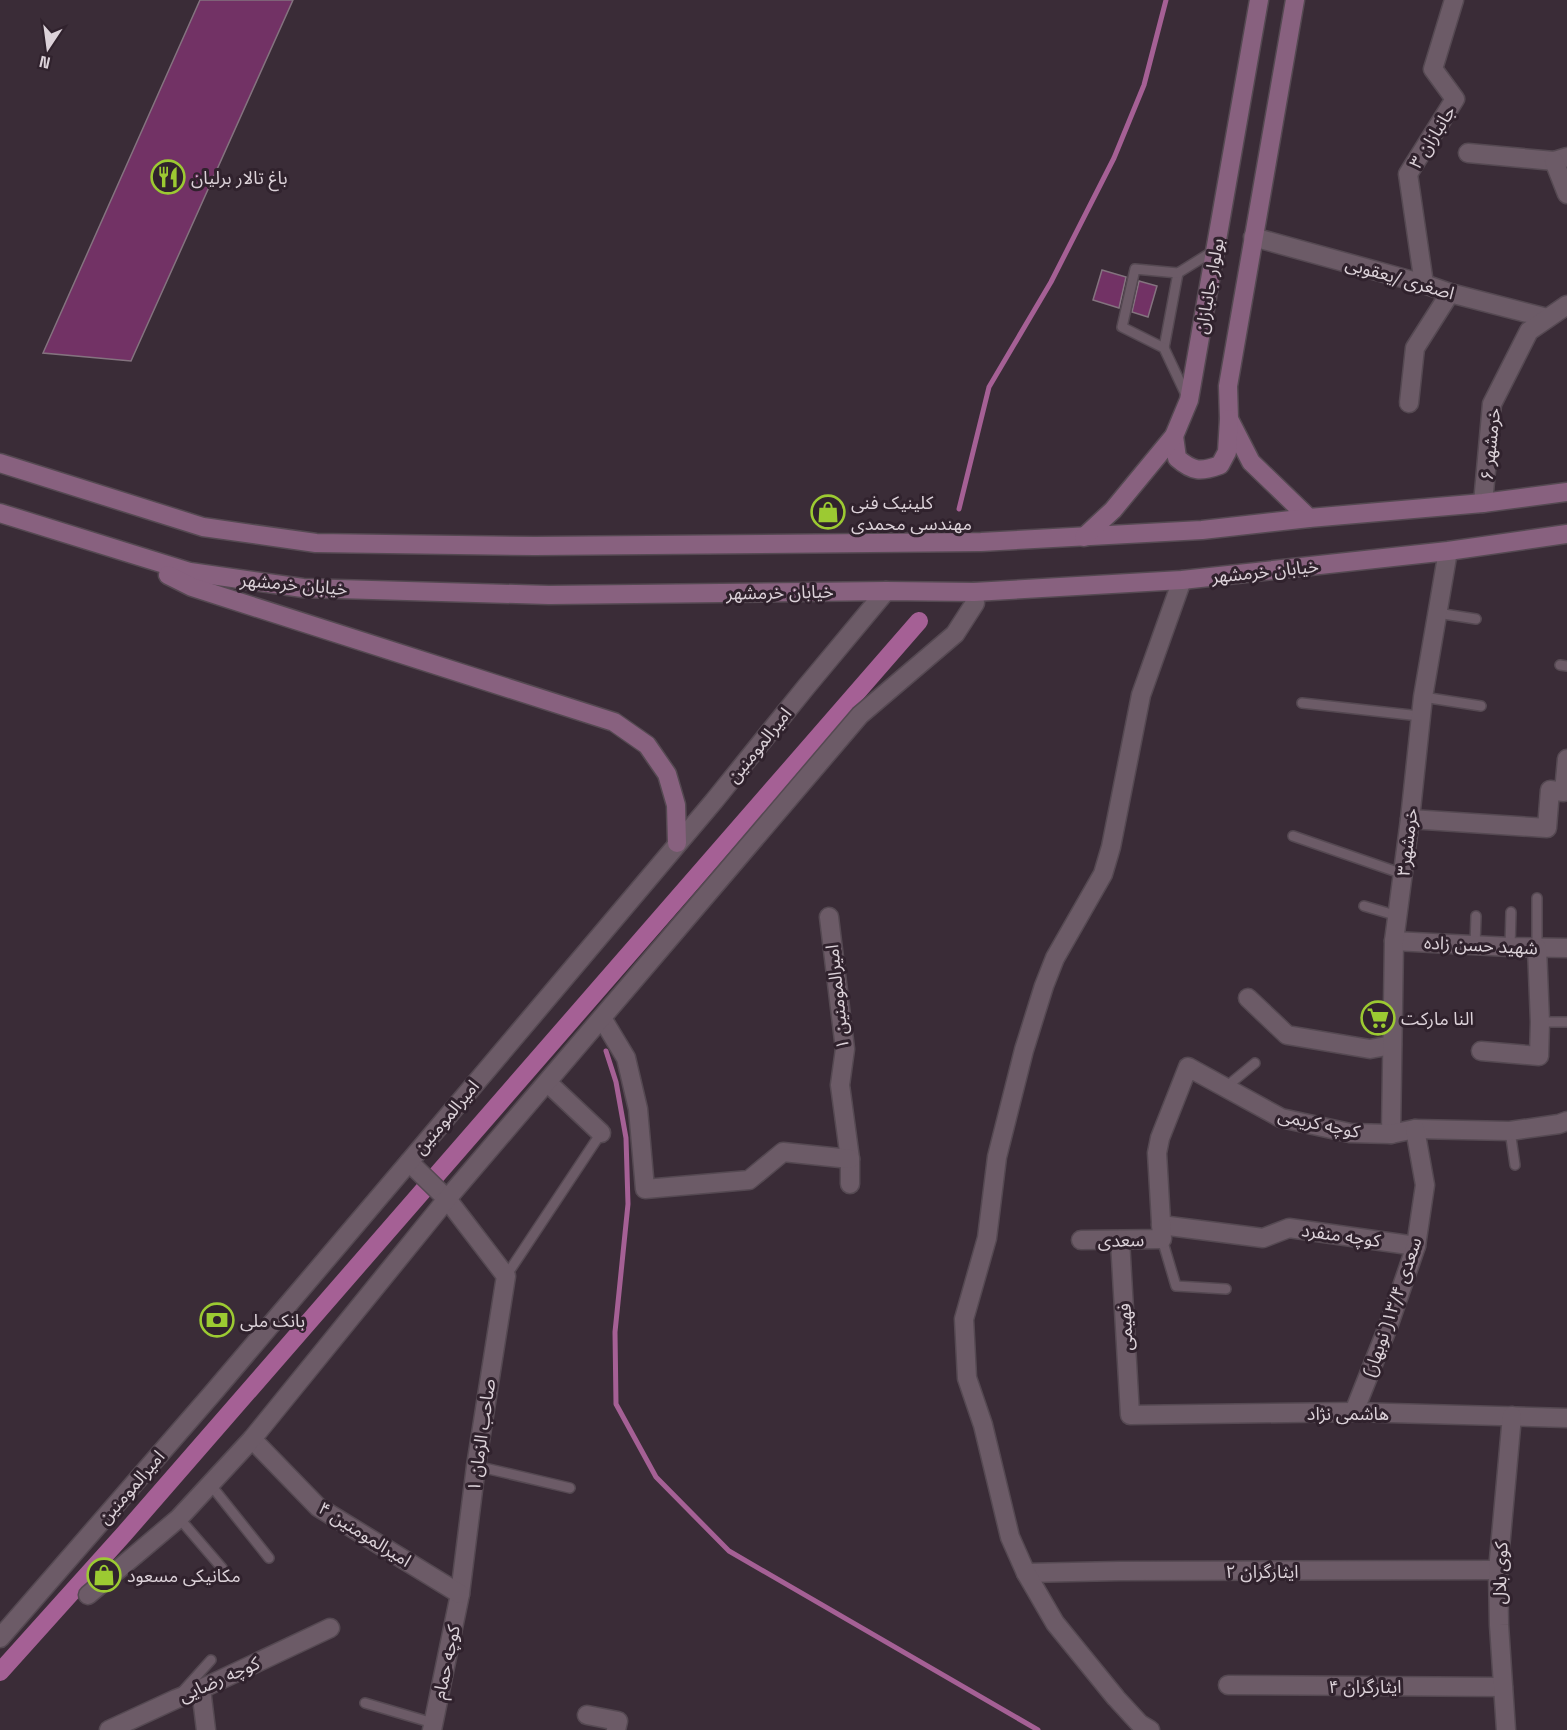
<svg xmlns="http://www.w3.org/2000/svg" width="1567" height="1730" font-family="'Space Grotesk','Noto Sans Arabic',sans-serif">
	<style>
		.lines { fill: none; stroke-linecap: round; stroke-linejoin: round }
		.stream { stroke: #a56095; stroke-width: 5 }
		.canal { stroke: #a56095; stroke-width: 18 }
		.building { fill: #723265; stroke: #84737f; stroke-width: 1.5 }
		.lane-casing { stroke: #554952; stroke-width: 12 }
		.street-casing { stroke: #554952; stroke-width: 21 }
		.secondary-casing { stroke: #554952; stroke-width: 21 }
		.lane { stroke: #6c5b67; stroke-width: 9 }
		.street { stroke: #6c5b67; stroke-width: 18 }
		.secondary { stroke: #88617f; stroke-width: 18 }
		.labels { text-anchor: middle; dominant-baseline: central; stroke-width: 6; stroke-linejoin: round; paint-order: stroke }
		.street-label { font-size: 18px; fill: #dcd2d9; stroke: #30222d }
		.poi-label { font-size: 18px; fill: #dcd2d9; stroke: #30222d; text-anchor: start }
	</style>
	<rect width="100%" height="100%" fill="#3a2c37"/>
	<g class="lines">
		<g class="stream">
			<polyline points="959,509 989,387 1051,282 1114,158 1144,85 1166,0"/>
			<polyline points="606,1051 616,1082 626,1138 628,1204 615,1332 616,1404 656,1477 729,1551 1038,1730"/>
		</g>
		<polyline class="canal" points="0,1672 124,1534 919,621"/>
	</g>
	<g class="building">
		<polygon points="200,0 293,0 131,361 43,353"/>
		<polygon points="1102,270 1126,277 1119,308 1093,300"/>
		<polygon points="1139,281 1157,286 1148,317 1132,312"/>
	</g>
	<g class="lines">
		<defs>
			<g id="lane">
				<polyline points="1164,348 1178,273"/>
				<polyline points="1187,397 1164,348 1122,327 1135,269 1178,273 1215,250"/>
				<polyline points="1437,613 1476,619"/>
				<polyline points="1560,665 1567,666"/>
				<polyline points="1423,697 1481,706"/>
				<polyline points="1302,703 1420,716"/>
				<polyline points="1293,836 1403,874"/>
				<polyline points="1537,898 1537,948"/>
				<polyline points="1364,906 1398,916"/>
				<polyline points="1475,945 1476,916"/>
				<polyline points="1510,947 1511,912"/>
				<polyline points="1540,1022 1567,1022"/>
				<polyline points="1226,1087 1255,1063"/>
				<polyline points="1510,1131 1515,1165"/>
				<polyline points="1162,1239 1176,1286 1226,1289"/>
				<polyline points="506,1276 601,1133"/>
				<polyline points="476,1466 570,1488"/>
				<polyline points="210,1484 269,1558"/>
				<polyline points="179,1518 222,1568"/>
				<polyline points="183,1691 211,1660"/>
				<polyline points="365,1703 433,1723"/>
			</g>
			<g id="street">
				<polyline points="1468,153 1554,161 1567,157"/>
				<polyline points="1554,161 1567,194"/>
				<polyline points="1253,237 1424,284 1450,293 1547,318"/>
				<polyline points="1424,284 1408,174 1455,99 1433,69 1454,0"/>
				<polyline points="1409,403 1415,348 1450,293"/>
				<polyline points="1483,503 1492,404 1529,331 1567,305"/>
				<polyline points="1410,819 1547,828 1550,790 1564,792 1567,759"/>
				<polyline points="829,917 845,1049 840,1085 850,1159 850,1184"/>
				<polyline points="1394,941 1510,947 1567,948"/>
				<polyline points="1248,998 1287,1035 1370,1049 1392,1045"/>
				<polyline points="602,1018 626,1058 638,1109 645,1189 749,1180 783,1152 850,1159"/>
				<polyline points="1481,1051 1539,1056 1540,1022 1537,948"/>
				<polyline points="548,1083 601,1133"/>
				<polyline points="1391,1134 1394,941 1410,819 1423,697 1448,551"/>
				<polyline points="409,1162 447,1199 506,1276 476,1466 460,1594 432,1730"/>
				<polyline points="1161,1225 1263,1238 1289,1228 1416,1246"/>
				<polyline points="1081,1240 1162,1239 1157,1153 1160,1138 1188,1067 1281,1118 1350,1133 1391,1134 1415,1129 1510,1131 1559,1124 1567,1121"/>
				<polyline points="1120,1240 1130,1415 1354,1412 1567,1418"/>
				<polyline points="1354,1412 1389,1324 1416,1246 1425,1185 1415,1129"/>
				<polyline points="252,1439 318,1507 460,1594"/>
				<polyline points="1026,1573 1119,1571 1498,1570"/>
				<polyline points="88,1595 179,1518 252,1439 447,1199 860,715 955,634 975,603 974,592"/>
				<polyline points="0,1638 212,1394 409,1162 714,801 806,687 886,591"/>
				<polyline points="1228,1685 1503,1687"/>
				<polyline points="201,1689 206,1730"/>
				<polyline points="587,1715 618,1721 616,1730"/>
				<polyline points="109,1730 176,1699 201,1689 330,1628"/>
				<polyline points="1150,1730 1140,1724 1116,1698 1055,1623 1026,1573 1010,1537 983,1425 967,1378 964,1319 987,1238 997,1157 1024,1050 1044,986 1055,958 1103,874 1111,847 1141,695 1182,580"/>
				<polyline points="1506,1730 1499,1625 1498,1570 1512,1416"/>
			</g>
			<g id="secondary">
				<polyline points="1295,0 1236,340 1228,386 1229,419 1251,462 1309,518"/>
				<path d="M1174,436L1177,458C1193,472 1201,472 1220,465L1227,452L1229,419"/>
				<polyline points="0,463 203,527 316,543 535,546 981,542 1202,530 1309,518 1483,503 1567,492"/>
				<polyline points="0,513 190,572 303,588 549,595 886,591 974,592 1182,580 1448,551 1567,534"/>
				<polyline points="1084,537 1113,510 1174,436 1189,400 1259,0"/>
				<polyline points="168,575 192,587 614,722 647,745 667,774 676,805 677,843"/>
			</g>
		</defs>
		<use href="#lane" class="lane-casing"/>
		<use href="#street" class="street-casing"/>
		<use href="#secondary" class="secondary-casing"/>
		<use href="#lane" class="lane"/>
		<use href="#street" class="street"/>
		<use href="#secondary" class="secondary"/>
	</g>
	<defs>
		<symbol id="restaurant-ring" viewBox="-11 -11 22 22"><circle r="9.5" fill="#30222d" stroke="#9cca32" stroke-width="1.5"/><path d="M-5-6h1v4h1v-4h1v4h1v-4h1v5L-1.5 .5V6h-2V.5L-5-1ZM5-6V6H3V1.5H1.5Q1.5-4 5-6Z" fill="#9cca32"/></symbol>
		<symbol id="shop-ring" viewBox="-11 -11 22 22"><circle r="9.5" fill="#30222d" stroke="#9cca32" stroke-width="1.5"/><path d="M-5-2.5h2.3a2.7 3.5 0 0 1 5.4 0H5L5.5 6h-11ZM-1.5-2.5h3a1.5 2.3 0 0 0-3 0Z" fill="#9cca32"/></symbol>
		<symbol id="supermarket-ring" viewBox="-11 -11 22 22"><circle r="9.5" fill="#30222d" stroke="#9cca32" stroke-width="1.5"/><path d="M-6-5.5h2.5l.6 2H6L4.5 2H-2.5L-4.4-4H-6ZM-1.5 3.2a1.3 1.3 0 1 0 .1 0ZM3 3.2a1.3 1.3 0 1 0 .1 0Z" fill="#9cca32"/></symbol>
		<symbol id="bank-ring" viewBox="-11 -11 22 22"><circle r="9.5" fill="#30222d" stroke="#9cca32" stroke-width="1.5"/><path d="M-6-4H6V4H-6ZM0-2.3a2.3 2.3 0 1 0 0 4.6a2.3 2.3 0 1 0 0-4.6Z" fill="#9cca32"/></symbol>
	</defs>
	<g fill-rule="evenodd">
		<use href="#restaurant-ring" x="149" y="158" width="38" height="38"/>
		<use href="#shop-ring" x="809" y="493" width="38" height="38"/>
		<use href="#supermarket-ring" x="1359" y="999" width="38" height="38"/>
		<use href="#bank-ring" x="198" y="1301" width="38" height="38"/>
		<use href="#shop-ring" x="85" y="1556" width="38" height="38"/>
	</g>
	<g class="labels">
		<g class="street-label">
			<text transform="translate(1432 137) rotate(-58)">جانبازان ۳</text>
			<text transform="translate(1400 278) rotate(16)">اصغری /یعقوبی</text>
			<text transform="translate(1209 286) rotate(-80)">بولوار جانبازان</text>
			<text transform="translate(1490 444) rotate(-84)">خرمشهر ۶</text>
			<text transform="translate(1265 571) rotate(-6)">خیابان خرمشهر</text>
			<text transform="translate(294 584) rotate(5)">خیابان خرمشهر</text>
			<text transform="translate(780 592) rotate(-1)">خیابان خرمشهر</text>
			<text transform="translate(759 745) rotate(-51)">امیرالمومنین</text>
			<text transform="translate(1407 842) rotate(-83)">خرمشهر۳</text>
			<text transform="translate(1481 945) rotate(3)">شهید حسن زاده</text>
			<text transform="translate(837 997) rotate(-96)">امیرالمومنین ۱</text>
			<text transform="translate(446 1117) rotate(-50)">امیرالمومنین</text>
			<text transform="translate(1319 1123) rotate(12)">کوچه کریمی</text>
			<text transform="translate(1341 1235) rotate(8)">کوچه منفرد</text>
			<text transform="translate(1121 1240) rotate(-1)">سعدی</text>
			<text transform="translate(1392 1307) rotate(-71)">سعدی ۱۳/۴( نوبهار)</text>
			<text transform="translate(1125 1327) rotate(-93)">فهیمی</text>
			<text x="1348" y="1413">هاشمی نژاد</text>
			<text transform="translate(481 1435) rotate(-82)">صاحب الزمان ۱</text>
			<text transform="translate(131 1487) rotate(-49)">امیرالمومنین</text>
			<text transform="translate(365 1534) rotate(32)">امیرالمومنین ۴</text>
			<text x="1262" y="1571">ایثارگران ۲</text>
			<text transform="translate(1500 1573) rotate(-88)">کوی بلال</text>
			<text transform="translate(446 1662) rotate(-78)">کوچه حمام</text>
			<text transform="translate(219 1679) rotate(-24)">کوچه رضایی</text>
			<text x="1365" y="1686">ایثارگران ۴</text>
		</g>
		<g class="poi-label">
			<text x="191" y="177">باغ تالار برلیان</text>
			<text x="851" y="502">کلینیک فنی<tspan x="851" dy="21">مهندسی محمدی</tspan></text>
			<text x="1401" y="1018">النا مارکت</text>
			<text x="240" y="1320">بانک ملی</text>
			<text x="127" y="1575">مکانیکی مسعود</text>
		</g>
	</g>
	<g transform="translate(48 48) rotate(193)" stroke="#30222d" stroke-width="4.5" paint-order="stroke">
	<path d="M0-4.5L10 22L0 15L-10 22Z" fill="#dcd2d9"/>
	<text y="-9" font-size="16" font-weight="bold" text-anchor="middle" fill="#dcd2d9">N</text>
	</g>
</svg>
